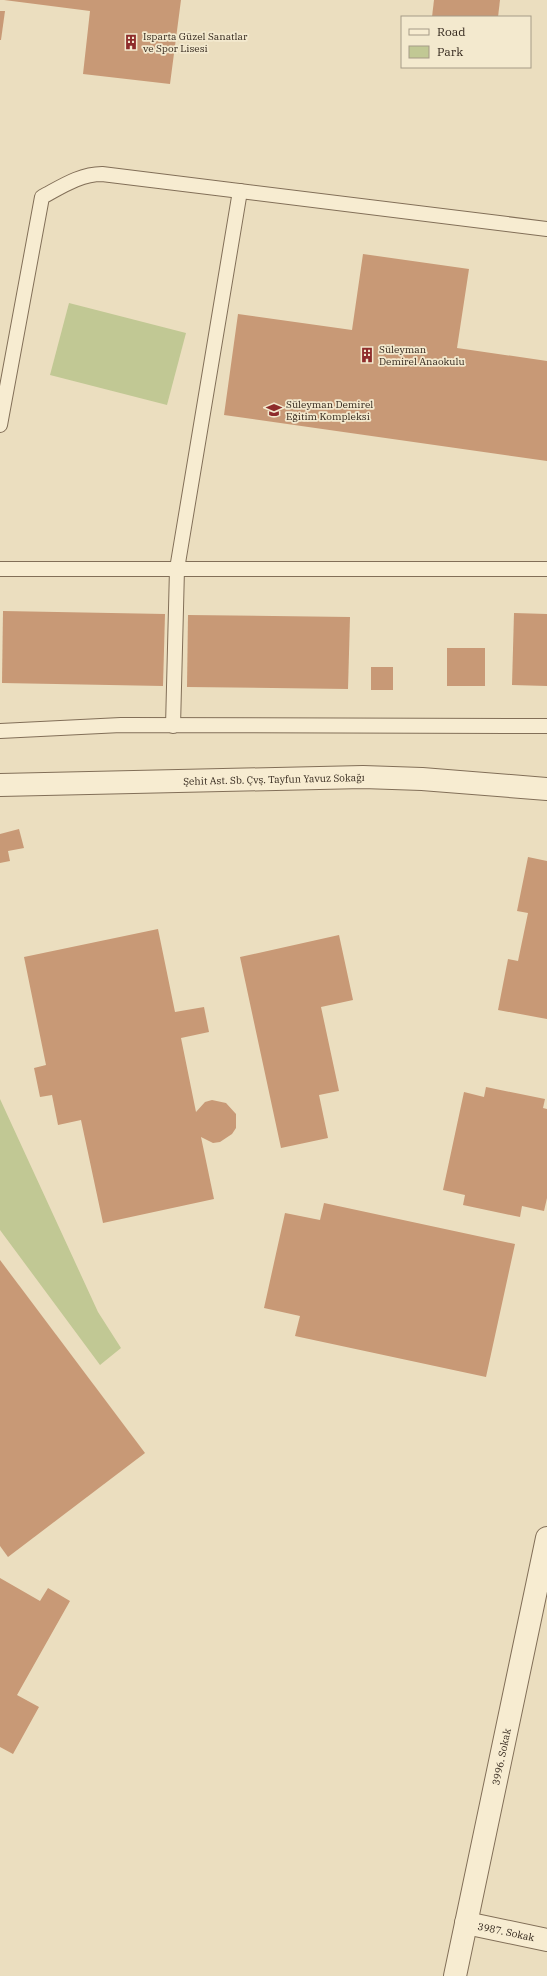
<svg xmlns="http://www.w3.org/2000/svg" width="547" height="1976" font-family="'IBM Plex Serif',serif">
	<style>
		.green { fill: #c1c894 }
		.building { fill: #c89976 }
		.lines { fill: none; stroke-linecap: round; stroke-linejoin: round }
		.service-casing { stroke: #826f58; stroke-width: 16 }
		.minor-casing { stroke: #826f58; stroke-width: 24 }
		.service { stroke: #f7ecd1; stroke-width: 14 }
		.minor { stroke: #f7ecd1; stroke-width: 22 }
		.labels { text-anchor: middle; dominant-baseline: central; stroke-width: 3.5; stroke-linejoin: round; paint-order: stroke }
		.poi-label { font-size: 10px; fill: #33271c; stroke: #f3e9ce; text-anchor: start }
		.street-label { font-size: 10px; fill: #33271c; stroke: #f3e9ce }
	</style>
	<rect width="100%" height="100%" fill="#ebdebf"/>
	<g class="green">
		<polygon points="69,303 186,333 167,405 50,375"/>
		<polygon points="0,1099 98,1312 121,1348 100,1365 0,1230"/>
	</g>
	<g class="building">
		<polygon points="4,0 181,0 170,84 83,74 90,11"/>
		<polygon points="434,0 500,0 498,17 432,17"/>
		<polygon points="0,11 5,11 1,40 0,40"/>
		<polygon points="363,254 469,269 457,348 547,361 547,461 224,415 238,314 352,330"/>
		<polygon points="3,611 165,614 163,686 2,683"/>
		<polygon points="514,613 547,614 547,686 512,685"/>
		<polygon points="188,615 350,617 348,689 187,687"/>
		<rect x="447" y="648" width="38" height="38"/>
		<rect x="371" y="667" width="22" height="23"/>
		<polygon points="19,829 24,848 8,851 10,861 0,863 0,834"/>
		<polygon points="528,857 547,861 547,1019 498,1010 508,959 518,961 528,913 517,911"/>
		<polygon points="158,929 175,1012 204,1007 209,1032 181,1038 196,1112 205,1102 212,1100 226,1103 236,1114 236,1128 232,1134 220,1142 213,1143 201,1137 214,1199 103,1223 81,1120 58,1125 52,1095 40,1097 34,1068 46,1065 24,957"/>
		<polygon points="339,935 353,1000 321,1007 339,1091 319,1095 328,1138 281,1148 240,957"/>
		<polygon points="486,1087 545,1099 543,1108 547,1109 547,1198 544,1211 522,1206 520,1217 463,1205 465,1195 443,1190 464,1092 484,1097"/>
		<polygon points="324,1203 515,1244 486,1377 295,1336 300,1316 264,1308 285,1213 320,1220"/>
		<polygon points="0,1260 145,1453 8,1557 0,1546"/>
		<polygon points="0,1578 40,1601 48,1588 70,1601 17,1695 39,1707 13,1754 0,1747"/>
	</g>
	<g class="lines">
		<defs>
			<g id="service">
				<path d="M0,425L42,197C61,187 80,174 102,174L547,229"/>
				<polyline points="0,569 547,569"/>
				<polyline points="173,726 177,569 240,191"/>
				<polyline points="0,731 121,725 547,726"/>
			</g>
			<g id="minor">
				<path id="s1" d="M0,785L363,777L422,779L547,789"/>
				<path id="s2" d="M466,1923L547,1940"/>
				<path id="s3" d="M455,1976L547,1538"/>
			</g>
		</defs>
		<use href="#service" class="service-casing"/>
		<use href="#minor" class="minor-casing"/>
		<use href="#service" class="service"/>
		<use href="#minor" class="minor"/>
	</g>
	<defs>
		<symbol id="building-bare" viewBox="-9 -9 18 18"><path d="M-4-6H4V6H1V3H-1V6H-4ZM-2.5-4.3h1.7v1.8h-1.7ZM.8-4.3h1.7v1.8H.8ZM-2.5-1h1.7V.8h-1.7ZM.8-1h1.7V.8H.8Z" fill="#8e2c2b" stroke="#f3e9ce" stroke-width="2.5" paint-order="stroke"/></symbol>
		<symbol id="school-bare" viewBox="-9 -9 18 18"><path d="M0-5L7-2L0 1L-7-2ZM-4 1L0 2.5L4 1V4Q0 6-4 4Z" fill="#8e2c2b" stroke="#f3e9ce" stroke-width="2.5" paint-order="stroke"/></symbol>
	</defs>
	<g fill-rule="evenodd">
		<use href="#building-bare" x="120" y="31" width="22" height="22"/>
		<use href="#building-bare" x="356" y="344" width="22" height="22"/>
		<use href="#school-bare" x="263" y="399" width="22" height="22"/>
	</g>
	<g class="labels">
		<g class="poi-label">
			<text x="143" y="36">Isparta Güzel Sanatlar<tspan x="143" dy="12">ve Spor Lisesi</tspan></text>
			<text x="379" y="349">Süleyman<tspan x="379" dy="12">Demirel Anaokulu</tspan></text>
			<text x="286" y="404">Süleyman Demirel<tspan x="286" dy="12">Eğitim Kompleksi</tspan></text>
		</g>
		<g class="street-label">
			<text stroke="none"><textPath href="#s1" startOffset="274">Şehit Ast. Sb. Çvş. Tayfun Yavuz Sokağı</textPath></text>
			<text stroke="none"><textPath href="#s3" startOffset="224">3996. Sokak</textPath></text>
			<text stroke="none"><textPath href="#s2" startOffset="41">3987. Sokak</textPath></text>
		</g>
	</g>
	<rect x="401" y="16" width="130" height="52" fill="#f3e9ce" stroke="#a69b87"/>
	<rect x="409" y="29" width="20" height="6" fill="#f7ecd1" stroke="#a69b87"/>
	<text x="437" y="36" font-size="12" fill="#33271c">Road</text>
	<rect x="409" y="46" width="20" height="12" fill="#c1c894" stroke="#a69b87"/>
	<text x="437" y="56" font-size="12" fill="#33271c">Park</text>
</svg>
